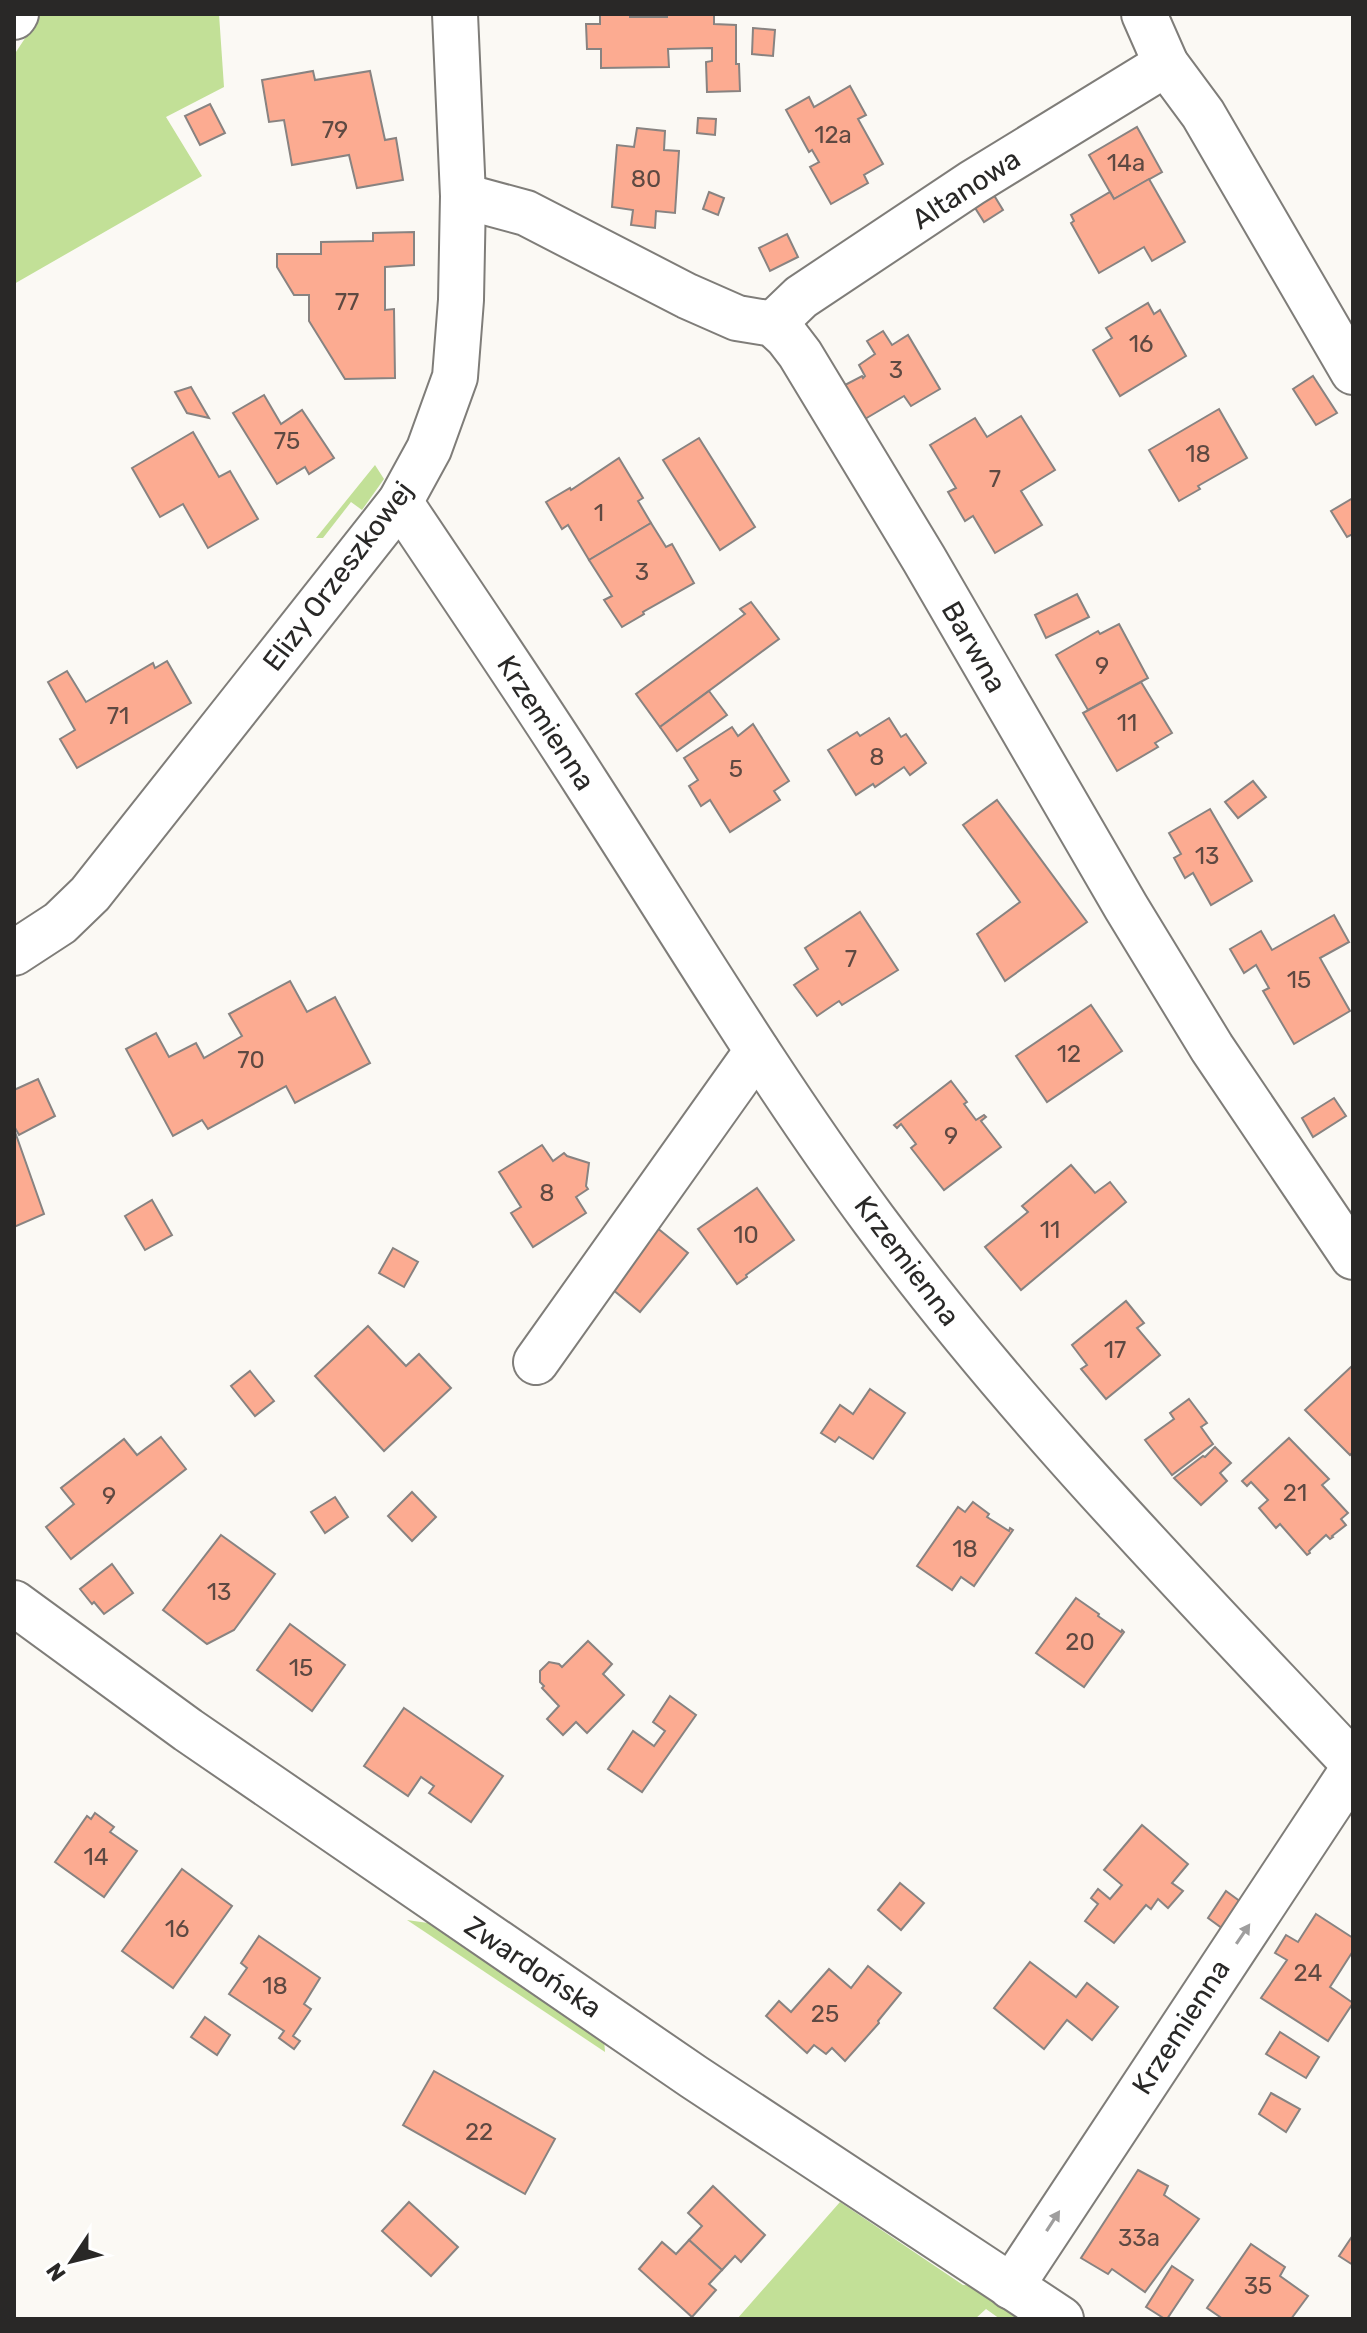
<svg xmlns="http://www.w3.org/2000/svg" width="1367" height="2333" font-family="Rubik,sans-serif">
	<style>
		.green { fill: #c2e097 }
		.building { fill: #fcab91; stroke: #888381; stroke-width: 2 }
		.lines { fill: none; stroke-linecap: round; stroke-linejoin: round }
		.minor-casing { stroke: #7f7d79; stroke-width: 48 }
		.minor { stroke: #fff; stroke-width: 44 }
		.oneway { fill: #9f9e9e }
		.labels { text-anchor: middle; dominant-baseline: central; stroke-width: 8; stroke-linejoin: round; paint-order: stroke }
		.number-label { font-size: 24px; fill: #5e4942 }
		.street-label { font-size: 28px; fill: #292827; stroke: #fff }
	</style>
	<rect width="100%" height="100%" fill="#fbf9f4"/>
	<g class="green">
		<polygon points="41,14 219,14 224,87 166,117 202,176 14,284 14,55"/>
		<polygon points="375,465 384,479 362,510 351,502 323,538 316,538"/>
		<polygon points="407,1920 428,1923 604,2039 605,2052"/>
		<polygon points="840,2202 963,2285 982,2286 1028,2319 1000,2319 986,2309 975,2319 737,2319"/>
	</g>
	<g class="building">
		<polygon points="600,14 630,14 630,17 667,17 667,14 714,14 714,24 736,25 736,64 739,64 740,91 707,92 706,62 712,61 712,48 668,49 669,67 601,68 601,49 587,49 586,24 600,24"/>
		<polygon points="753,28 775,30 773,56 752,54"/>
		<polygon points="313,71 315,80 370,71 385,140 396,138 403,180 357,188 349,155 292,165 284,120 269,122 262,80"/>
		<polygon points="850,86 866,115 858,119 883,164 864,175 868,183 831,204 810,167 819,162 812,150 809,152 786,110 809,97 814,107"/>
		<polygon points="210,104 225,133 200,145 185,116"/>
		<polygon points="698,118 716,119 715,135 697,133"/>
		<polygon points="1137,127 1162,172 1114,199 1089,155"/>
		<polygon points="637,128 665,131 664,150 679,151 675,213 656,211 655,228 631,225 633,210 612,207 617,145 634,147"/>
		<polygon points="1149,179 1185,242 1152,261 1144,247 1099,273 1071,223 1074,221 1071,215 1110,192 1114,199"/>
		<polygon points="709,192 724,198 718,215 703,209"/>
		<polygon points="992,192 1003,210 984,222 972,203"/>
		<polygon points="414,232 414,265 385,267 385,310 394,309 395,378 345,379 309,321 309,295 294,295 277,267 277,254 321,254 321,242 373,241 373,233"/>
		<polygon points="787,234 798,257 770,271 759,248"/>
		<polygon points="1148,303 1154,314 1160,310 1186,356 1120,396 1093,350 1112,338 1106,328"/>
		<polygon points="883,331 892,345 908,335 940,389 911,406 904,396 865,419 845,385 862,376 863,378 865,376 859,365 875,354 867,341"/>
		<polygon points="1313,376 1337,413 1316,425 1293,389"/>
		<polygon points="191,387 209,418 187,413 175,392"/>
		<polygon points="264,395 281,424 302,410 334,458 309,474 305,467 277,484 233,413"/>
		<polygon points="1219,409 1247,458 1198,486 1200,489 1179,501 1149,450"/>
		<polygon points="1021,416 1055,470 1021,491 1042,525 995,553 973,516 965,521 948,492 956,488 930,445 975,418 987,437"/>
		<polygon points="193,432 219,477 230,471 258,519 208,548 183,504 160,517 132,468"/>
		<polygon points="699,438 755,527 720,550 663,460"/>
		<polygon points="619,458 643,498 638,501 651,523 589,560 568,525 562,529 546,502 570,488 571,490"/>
		<polygon points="1353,498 1353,534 1347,537 1331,511"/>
		<polygon points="651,523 666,547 672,544 694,583 643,612 644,614 622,627 604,600 612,596 589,560"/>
		<polygon points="1077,594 1089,617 1046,638 1035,615"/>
		<polygon points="751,602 779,639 660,727 636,694 745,614 740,609"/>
		<polygon points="1119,624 1148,678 1088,710 1056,655 1098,631 1100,634"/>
		<polygon points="167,661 191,703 77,768 60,739 75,730 48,682 67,671 86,702 153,663 155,668"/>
		<polygon points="1141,682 1172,733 1155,743 1158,747 1117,771 1083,713"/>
		<polygon points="709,691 727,715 677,751 660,727"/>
		<polygon points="889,718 901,737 906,734 926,763 910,775 904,767 875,787 873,784 856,795 828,750 857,732 860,736"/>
		<polygon points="753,724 789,781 774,791 780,800 730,832 710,800 701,806 689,786 698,780 684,758 732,727 738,736"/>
		<polygon points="1253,781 1266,797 1238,818 1225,802"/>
		<polygon points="997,800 1087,922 1005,981 977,934 1020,902 963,825"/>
		<polygon points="1210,809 1252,881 1211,905 1193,873 1185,878 1174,858 1181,854 1169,833"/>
		<polygon points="860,912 898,970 842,1005 839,1001 817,1016 794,985 818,969 805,948"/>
		<polygon points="1334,915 1349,942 1320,958 1350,1011 1294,1044 1263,991 1269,988 1256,965 1244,973 1230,949 1261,931 1272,950"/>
		<polygon points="290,981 307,1012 335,997 370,1063 295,1103 286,1086 208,1129 202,1120 173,1136 126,1049 156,1033 169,1057 196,1043 204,1058 242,1036 229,1014"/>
		<polygon points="1091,1005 1122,1051 1047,1102 1016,1056"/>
		<polygon points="38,1079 55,1116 19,1135 14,1126 14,1090"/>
		<polygon points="951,1081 967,1102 964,1104 976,1120 984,1115 986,1117 981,1121 1001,1147 944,1190 911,1148 916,1144 901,1124 897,1128 894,1125"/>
		<polygon points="1334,1098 1346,1116 1313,1137 1302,1118"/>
		<polygon points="14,1129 44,1214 14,1227"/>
		<polygon points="542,1145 553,1161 564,1153 567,1156 589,1163 586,1186 588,1189 576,1197 586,1213 533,1247 511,1213 521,1207 499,1172"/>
		<polygon points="1071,1165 1095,1193 1110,1182 1126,1202 1021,1290 985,1247 1028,1212 1022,1206"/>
		<polygon points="757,1188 794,1240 746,1275 747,1277 737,1284 698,1229"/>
		<polygon points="152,1200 172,1235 145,1250 125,1216"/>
		<polygon points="656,1227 688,1253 640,1312 612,1289"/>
		<polygon points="393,1248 418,1262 404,1287 379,1273"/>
		<polygon points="1126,1301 1144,1323 1137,1328 1160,1355 1106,1399 1081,1369 1087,1365 1072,1345"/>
		<polygon points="368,1326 406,1366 419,1354 451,1388 384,1451 315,1376"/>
		<polygon points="1353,1365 1353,1452 1350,1455 1305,1410"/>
		<polygon points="250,1371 274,1401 255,1416 231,1386"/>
		<polygon points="870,1389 905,1413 873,1459 839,1437 835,1442 821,1433 840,1405 853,1414"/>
		<polygon points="1189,1399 1207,1423 1201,1427 1213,1444 1172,1475 1145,1440 1174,1419 1170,1413"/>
		<polygon points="161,1437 186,1469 71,1559 46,1527 74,1504 61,1488 124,1439 137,1455"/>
		<polygon points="1289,1438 1329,1479 1322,1485 1348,1513 1341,1519 1346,1525 1332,1536 1333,1537 1330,1539 1326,1535 1309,1551 1310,1553 1307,1555 1280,1524 1276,1528 1259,1508 1268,1500 1251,1482 1247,1486 1242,1481"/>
		<polygon points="1215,1447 1231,1463 1220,1473 1227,1481 1201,1505 1174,1478 1203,1456 1205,1457"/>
		<polygon points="412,1492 436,1517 412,1541 388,1516"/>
		<polygon points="335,1497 348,1517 325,1533 311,1512"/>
		<polygon points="973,1502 989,1514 987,1517 1009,1531 1010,1528 1013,1530 974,1586 961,1577 952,1590 917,1566 958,1507 965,1512"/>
		<polygon points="221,1535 275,1574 234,1630 207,1644 163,1610"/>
		<polygon points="112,1564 133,1593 104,1614 94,1602 92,1604 80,1589"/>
		<polygon points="1076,1598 1099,1614 1098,1616 1121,1632 1122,1630 1124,1632 1084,1687 1036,1653"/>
		<polygon points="290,1624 345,1665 312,1711 257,1670"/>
		<polygon points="588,1641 612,1664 603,1674 624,1695 587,1733 576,1722 563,1735 547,1719 559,1706 542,1688 544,1686 540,1682 540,1671 549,1662 559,1664 562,1667"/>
		<polygon points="670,1696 696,1715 642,1792 608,1769 633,1731 654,1746 665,1731 653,1722"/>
		<polygon points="404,1708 503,1776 471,1822 429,1793 434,1786 421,1777 408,1796 364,1766"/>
		<polygon points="95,1813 114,1827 110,1832 137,1851 104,1897 55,1862 87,1816 91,1819"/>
		<polygon points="1142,1825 1188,1864 1172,1883 1183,1891 1168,1908 1158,1899 1151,1909 1146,1905 1114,1943 1085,1921 1098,1904 1091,1898 1098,1889 1110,1899 1122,1885 1104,1870"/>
		<polygon points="182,1869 232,1906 173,1988 122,1951"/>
		<polygon points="900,1883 924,1903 901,1930 878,1910"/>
		<polygon points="1226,1891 1245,1905 1226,1931 1208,1918"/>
		<polygon points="1316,1914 1353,1938 1353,1951 1330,1987 1353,2003 1328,2041 1261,1998 1287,1960 1275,1953 1286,1935 1298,1942"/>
		<polygon points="259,1936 320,1978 304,2004 311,2009 293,2036 300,2041 294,2049 279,2038 284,2031 229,1994 247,1968 241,1963"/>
		<polygon points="1030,1962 1076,1997 1087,1983 1118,2007 1092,2040 1067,2020 1044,2049 994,2008"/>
		<polygon points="868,1966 901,1993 878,2021 879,2023 845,2061 832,2048 826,2054 814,2045 807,2053 766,2016 779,2001 791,2012 829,1969 851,1988"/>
		<polygon points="205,2017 230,2035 217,2055 191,2037"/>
		<polygon points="1280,2032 1319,2057 1306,2078 1266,2054"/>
		<polygon points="434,2071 555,2139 525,2194 403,2125"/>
		<polygon points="1271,2093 1300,2109 1286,2132 1259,2114"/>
		<polygon points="1138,2170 1168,2186 1164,2195 1199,2219 1145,2292 1112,2269 1108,2274 1081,2258"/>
		<polygon points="713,2186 765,2235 741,2262 735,2256 722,2270 689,2240 702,2226 688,2213"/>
		<polygon points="409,2202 458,2247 431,2276 382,2231"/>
		<polygon points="1353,2235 1353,2265 1339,2256"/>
		<polygon points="689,2240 722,2270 709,2284 716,2290 692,2317 639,2269 662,2242 676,2254"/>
		<polygon points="1251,2244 1285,2267 1280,2276 1308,2296 1291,2319 1223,2319 1207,2308"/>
		<polygon points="1172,2266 1193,2280 1167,2319 1165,2319 1146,2307"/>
	</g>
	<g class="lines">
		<defs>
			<g id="minor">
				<polyline points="1144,14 1166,64 1203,114 1353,372"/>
				<polyline points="14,17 16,14"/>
				<polyline points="463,196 526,213 687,296 737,318 773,324 787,337 800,354 924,559 1126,907 1212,1048 1353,1257"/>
				<polyline points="773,324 801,297 972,183 1166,64"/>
				<path d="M400,502C462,595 525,687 585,781C680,928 770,1079 874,1220C1018,1415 1188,1587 1353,1763"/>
				<polyline points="14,953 60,923 90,894 400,502 429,449 455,377 461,300 463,196 455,14"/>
				<polyline points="536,1362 757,1051"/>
				<polyline points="14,1603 188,1730 694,2077 1061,2319"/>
				<polyline points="1011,2287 1353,1769"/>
			</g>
		</defs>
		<use href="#minor" class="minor-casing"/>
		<use href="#minor" class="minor"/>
	</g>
	<defs><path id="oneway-solid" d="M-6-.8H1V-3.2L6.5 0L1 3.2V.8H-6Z" transform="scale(2)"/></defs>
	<g class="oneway">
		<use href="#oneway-solid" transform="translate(1243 1934) rotate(-56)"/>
		<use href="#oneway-solid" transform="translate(1053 2221) rotate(-57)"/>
	</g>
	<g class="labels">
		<g class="number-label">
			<text x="335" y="130">79</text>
			<text x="833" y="135">12a</text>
			<text x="1126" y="163">14a</text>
			<text x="646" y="179">80</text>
			<text x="347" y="302">77</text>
			<text x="1141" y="344">16</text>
			<text x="896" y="370">3</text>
			<text x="287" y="441">75</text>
			<text x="1198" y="454">18</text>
			<text x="995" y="479">7</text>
			<text x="599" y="513">1</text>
			<text x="642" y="572">3</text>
			<text x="1102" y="666">9</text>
			<text x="118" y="716">71</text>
			<text x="1127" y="723">11</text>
			<text x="877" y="757">8</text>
			<text x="736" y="769">5</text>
			<text x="1207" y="856">13</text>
			<text x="851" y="959">7</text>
			<text x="1299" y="980">15</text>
			<text x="1069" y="1054">12</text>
			<text x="251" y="1060">70</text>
			<text x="951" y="1136">9</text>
			<text x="547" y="1193">8</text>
			<text x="1050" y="1230">11</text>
			<text x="746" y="1235">10</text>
			<text x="1115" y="1350">17</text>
			<text x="1295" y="1493">21</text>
			<text x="109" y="1496">9</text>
			<text x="965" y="1549">18</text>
			<text x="219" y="1592">13</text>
			<text x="1080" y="1642">20</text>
			<text x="301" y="1668">15</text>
			<text x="96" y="1857">14</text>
			<text x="177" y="1929">16</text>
			<text x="1308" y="1973">24</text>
			<text x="275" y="1986">18</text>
			<text x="825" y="2014">25</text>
			<text x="479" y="2132">22</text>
			<text x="1139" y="2238">33a</text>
			<text x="1258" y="2286">35</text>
		</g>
		<g class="street-label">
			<text transform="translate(966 189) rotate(-33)">Altanowa</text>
			<text transform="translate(338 576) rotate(-53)">Elizy Orzeszkowej</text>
			<text transform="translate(974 647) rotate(60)">Barwna</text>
			<text transform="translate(546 723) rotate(57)">Krzemienna</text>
			<text transform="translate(907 1261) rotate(53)">Krzemienna</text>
			<text transform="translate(533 1967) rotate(34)">Zwardońska</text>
			<text transform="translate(1181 2027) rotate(-57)">Krzemienna</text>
		</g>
	</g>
	<rect width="1367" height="2333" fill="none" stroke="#292827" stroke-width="32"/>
	<g transform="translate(72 2261) rotate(235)" stroke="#ffffff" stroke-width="6" paint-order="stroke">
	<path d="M0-6L14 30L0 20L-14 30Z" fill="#292827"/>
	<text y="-12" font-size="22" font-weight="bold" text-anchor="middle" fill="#292827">N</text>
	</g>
</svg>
